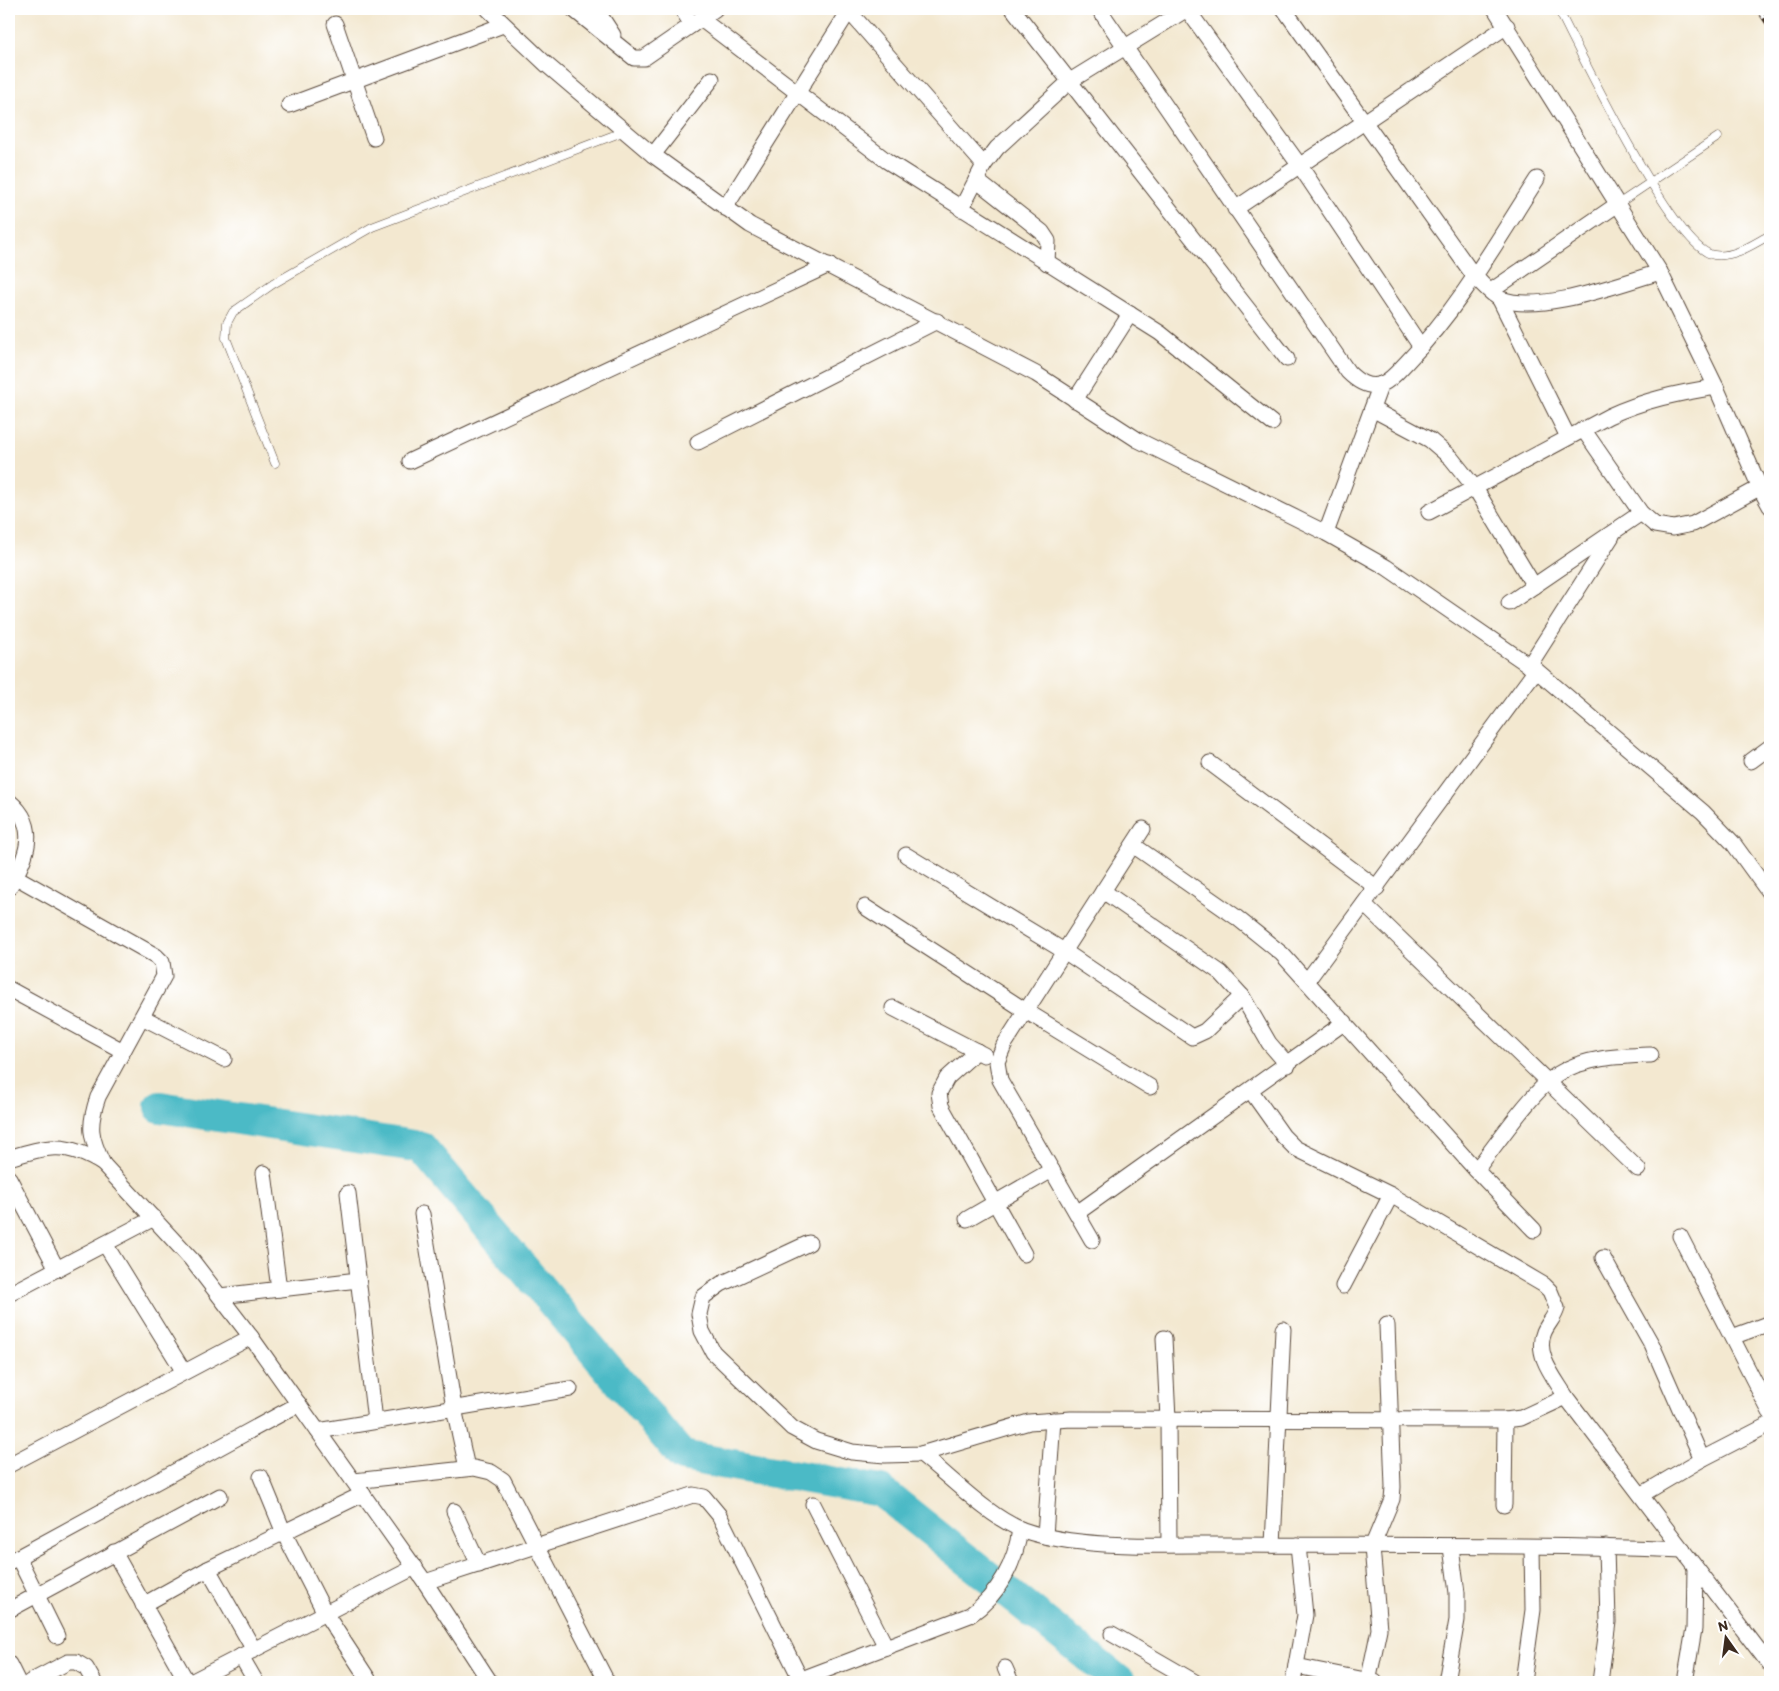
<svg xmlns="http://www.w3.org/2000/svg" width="1779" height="1691" font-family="Itim,sans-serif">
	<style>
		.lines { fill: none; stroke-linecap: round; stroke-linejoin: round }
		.river { stroke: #4cbac6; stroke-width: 32 }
		.lane-casing { stroke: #574639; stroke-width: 9 }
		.street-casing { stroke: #574639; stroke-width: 17 }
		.lane { stroke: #fff; stroke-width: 8 }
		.street { stroke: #fff; stroke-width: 15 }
		.rail-casing { stroke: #3b2a1e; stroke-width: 5.5 }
		.rail { stroke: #fff; stroke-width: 4; stroke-dasharray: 11; stroke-linecap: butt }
	</style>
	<rect width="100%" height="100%" fill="#fff"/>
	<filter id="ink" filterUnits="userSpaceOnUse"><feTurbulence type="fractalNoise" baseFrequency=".02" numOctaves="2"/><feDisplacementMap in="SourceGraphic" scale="10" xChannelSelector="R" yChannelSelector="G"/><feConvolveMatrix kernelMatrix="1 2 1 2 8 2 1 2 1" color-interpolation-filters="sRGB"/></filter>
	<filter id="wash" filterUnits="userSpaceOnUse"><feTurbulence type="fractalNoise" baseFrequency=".0096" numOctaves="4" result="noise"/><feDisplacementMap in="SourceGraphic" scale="20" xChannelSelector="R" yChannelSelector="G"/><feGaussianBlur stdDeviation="1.12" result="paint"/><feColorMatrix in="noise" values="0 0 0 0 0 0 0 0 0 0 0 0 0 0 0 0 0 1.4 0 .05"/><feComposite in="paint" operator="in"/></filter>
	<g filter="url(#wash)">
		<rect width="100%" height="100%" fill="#f3e8d0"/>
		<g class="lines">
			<polyline class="river" points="160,1107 421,1147 682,1456 881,1491 1120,1682"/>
		</g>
	</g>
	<g filter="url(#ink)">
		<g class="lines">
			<defs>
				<g id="lane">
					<path d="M1558,9C1579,49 1675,251 1714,255C1734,258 1753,244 1770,235"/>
					<polyline points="1618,204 1718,137"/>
					<polyline points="275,463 226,338 227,323 233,312 273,284 372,227 625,131"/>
				</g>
				<g id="street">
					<polyline points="488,9 547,65 653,155 750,225 1036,374 1138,440 1326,533 1386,567 1536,670 1703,812 1733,843 1770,894"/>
					<polyline points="573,9 634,58 644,58 715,9"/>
					<polyline points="596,9 613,35"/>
					<polyline points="682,9 692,25"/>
					<polyline points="847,9 984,165"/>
					<polyline points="1013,9 1287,359"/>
					<path d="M1099,9L1348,372C1357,381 1368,389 1382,384C1392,380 1400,369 1407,362C1459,308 1497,241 1537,179"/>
					<polyline points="1187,9 1300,166 1421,347"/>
					<path d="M1284,9L1474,276C1482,283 1491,295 1501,299C1541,314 1618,284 1660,272"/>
					<polyline points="1495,9 1660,272 1716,387 1760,488 1770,506"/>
					<polyline points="701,19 887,161 1160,333 1272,423"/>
					<polyline points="335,24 374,138"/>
					<polyline points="289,105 503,25"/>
					<polyline points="653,155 712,79"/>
					<polyline points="976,180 1042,232 1048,241 1047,263"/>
					<polyline points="725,208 849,11"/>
					<polyline points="961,209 984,165 997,148 1070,81 1187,9"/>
					<polyline points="1235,209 1507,26"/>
					<polyline points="1491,291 1618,204"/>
					<polyline points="1499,298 1568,437"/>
					<polyline points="1075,400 1130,314"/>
					<polyline points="1372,409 1430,440 1451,458 1475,488 1534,586"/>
					<polyline points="1583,429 1641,513 1655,525 1673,528 1693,524 1770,482"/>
					<polyline points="698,442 937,321"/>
					<polyline points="410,461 829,265"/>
					<path d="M1429,512L1609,416C1644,400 1678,393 1716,387"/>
					<polyline points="1326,533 1381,384"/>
					<polyline points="1509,603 1641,513"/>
					<polyline points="1529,666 1612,536"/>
					<polyline points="1751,761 1770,747"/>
					<polyline points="1210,763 1377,888"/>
					<path d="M9,801C41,827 26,859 9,888"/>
					<polyline points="1133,845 1236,917 1282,954 1476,1170 1534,1230"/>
					<polyline points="906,855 1064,951 1192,1037 1205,1031 1242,996"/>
					<path d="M16,877L156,956L162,962L164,976L98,1097C88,1126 90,1137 103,1164"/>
					<polyline points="1103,891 1221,973 1242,996 1269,1043 1288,1065"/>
					<polyline points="1364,904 1638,1169"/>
					<polyline points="865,907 1026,1011 1150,1087"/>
					<polyline points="1307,981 1536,670"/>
					<polyline points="9,989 123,1051"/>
					<polyline points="893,1008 984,1055"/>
					<polyline points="142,1017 224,1059"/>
					<polyline points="977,1051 947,1078 939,1093 941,1106 1024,1254"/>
					<path d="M1251,1091L1283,1136L1295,1148L1391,1195L1544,1285L1550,1291L1557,1308C1555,1317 1548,1323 1544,1332C1534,1355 1555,1378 1566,1397L1770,1665"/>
					<path d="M9,1158C48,1146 66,1141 103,1164L191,1259L251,1337L425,1582L490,1682"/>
					<path d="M1476,1170C1497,1144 1532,1091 1558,1074C1584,1057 1621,1056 1651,1055"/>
					<polyline points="264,1173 279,1289"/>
					<polyline points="9,1178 57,1269"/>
					<polyline points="348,1193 375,1421"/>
					<polyline points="1077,1213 1345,1022"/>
					<polyline points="422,1214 454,1408 467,1468"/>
					<polyline points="967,1219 1052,1170"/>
					<polyline points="1680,1236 1770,1412"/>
					<polyline points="1092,1240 1000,1080 997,1062 1004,1045 1143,829"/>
					<polyline points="809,1243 721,1284 703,1297 699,1314 702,1331 713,1352 792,1428 816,1441 852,1452 885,1455 921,1454 1029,1422 1071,1419 1505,1420 1521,1418 1566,1397"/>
					<polyline points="105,1244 184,1372"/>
					<polyline points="1603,1258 1652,1345 1702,1459"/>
					<polyline points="1343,1286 1391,1195"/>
					<polyline points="9,1294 154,1218"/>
					<polyline points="220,1296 358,1280"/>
					<polyline points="1732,1337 1770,1323"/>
					<polyline points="1164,1338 1168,1419 1169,1544"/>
					<polyline points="318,1431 570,1389"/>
					<path d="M921,1454C949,1476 990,1518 1023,1530C1082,1551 1175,1544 1239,1545C1387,1546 1535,1544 1683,1550"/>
					<polyline points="9,1465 251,1337"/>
					<polyline points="261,1477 284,1533 325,1613 370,1682"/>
					<polyline points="354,1481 474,1468 491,1472 503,1480 607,1682"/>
					<polyline points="1641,1495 1702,1459 1770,1424"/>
					<polyline points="813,1504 886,1647"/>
					<polyline points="1504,1505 1505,1420"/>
					<polyline points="454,1511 479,1565"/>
					<polyline points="1045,1536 1053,1420"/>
					<polyline points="1273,1545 1283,1329"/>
					<polyline points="114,1552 187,1682"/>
					<polyline points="18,1557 57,1636"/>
					<polyline points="9,1562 299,1404"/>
					<polyline points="208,1569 254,1650"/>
					<polyline points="425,1582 693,1495 704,1497 719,1515 801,1680"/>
					<polyline points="143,1605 208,1569 363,1494"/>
					<polyline points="9,1610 220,1496"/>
					<polyline points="1112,1634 1195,1682"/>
					<polyline points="241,1656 256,1682"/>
					<polyline points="9,1664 18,1682"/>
					<polyline points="1296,1666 1375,1682"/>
					<polyline points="1005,1668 1011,1682"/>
					<polyline points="30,1682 68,1662 76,1662 86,1668 94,1682"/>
					<polyline points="191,1682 415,1567"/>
					<path d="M794,1682L970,1615C998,1596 1016,1562 1020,1529"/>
					<polyline points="1293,1682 1305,1615 1298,1545"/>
					<polyline points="1368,1682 1379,1629 1372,1547 1392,1499 1393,1487 1387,1325"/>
					<polyline points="1446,1682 1457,1620 1457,1593 1451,1547"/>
					<polyline points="1523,1682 1533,1610 1532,1547"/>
					<polyline points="1600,1682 1608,1622 1606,1547"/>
					<polyline points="1685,1682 1694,1629 1695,1567"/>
				</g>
			</defs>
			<use href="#lane" class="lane-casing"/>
			<use href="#street" class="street-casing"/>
			<use href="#lane" class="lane"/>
			<use href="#street" class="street"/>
			<defs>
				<polyline id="rail" points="1758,9 1770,26"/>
			</defs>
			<use href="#rail" class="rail-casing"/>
			<use href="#rail" class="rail"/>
		</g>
	</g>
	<rect width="1779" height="1691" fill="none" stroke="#fff" stroke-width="30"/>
	<g transform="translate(1726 1638) rotate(346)" stroke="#ffffff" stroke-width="4" paint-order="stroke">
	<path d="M0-4L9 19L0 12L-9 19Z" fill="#3b2a1e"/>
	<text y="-8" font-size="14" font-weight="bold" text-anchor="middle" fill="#3b2a1e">N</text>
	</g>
</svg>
